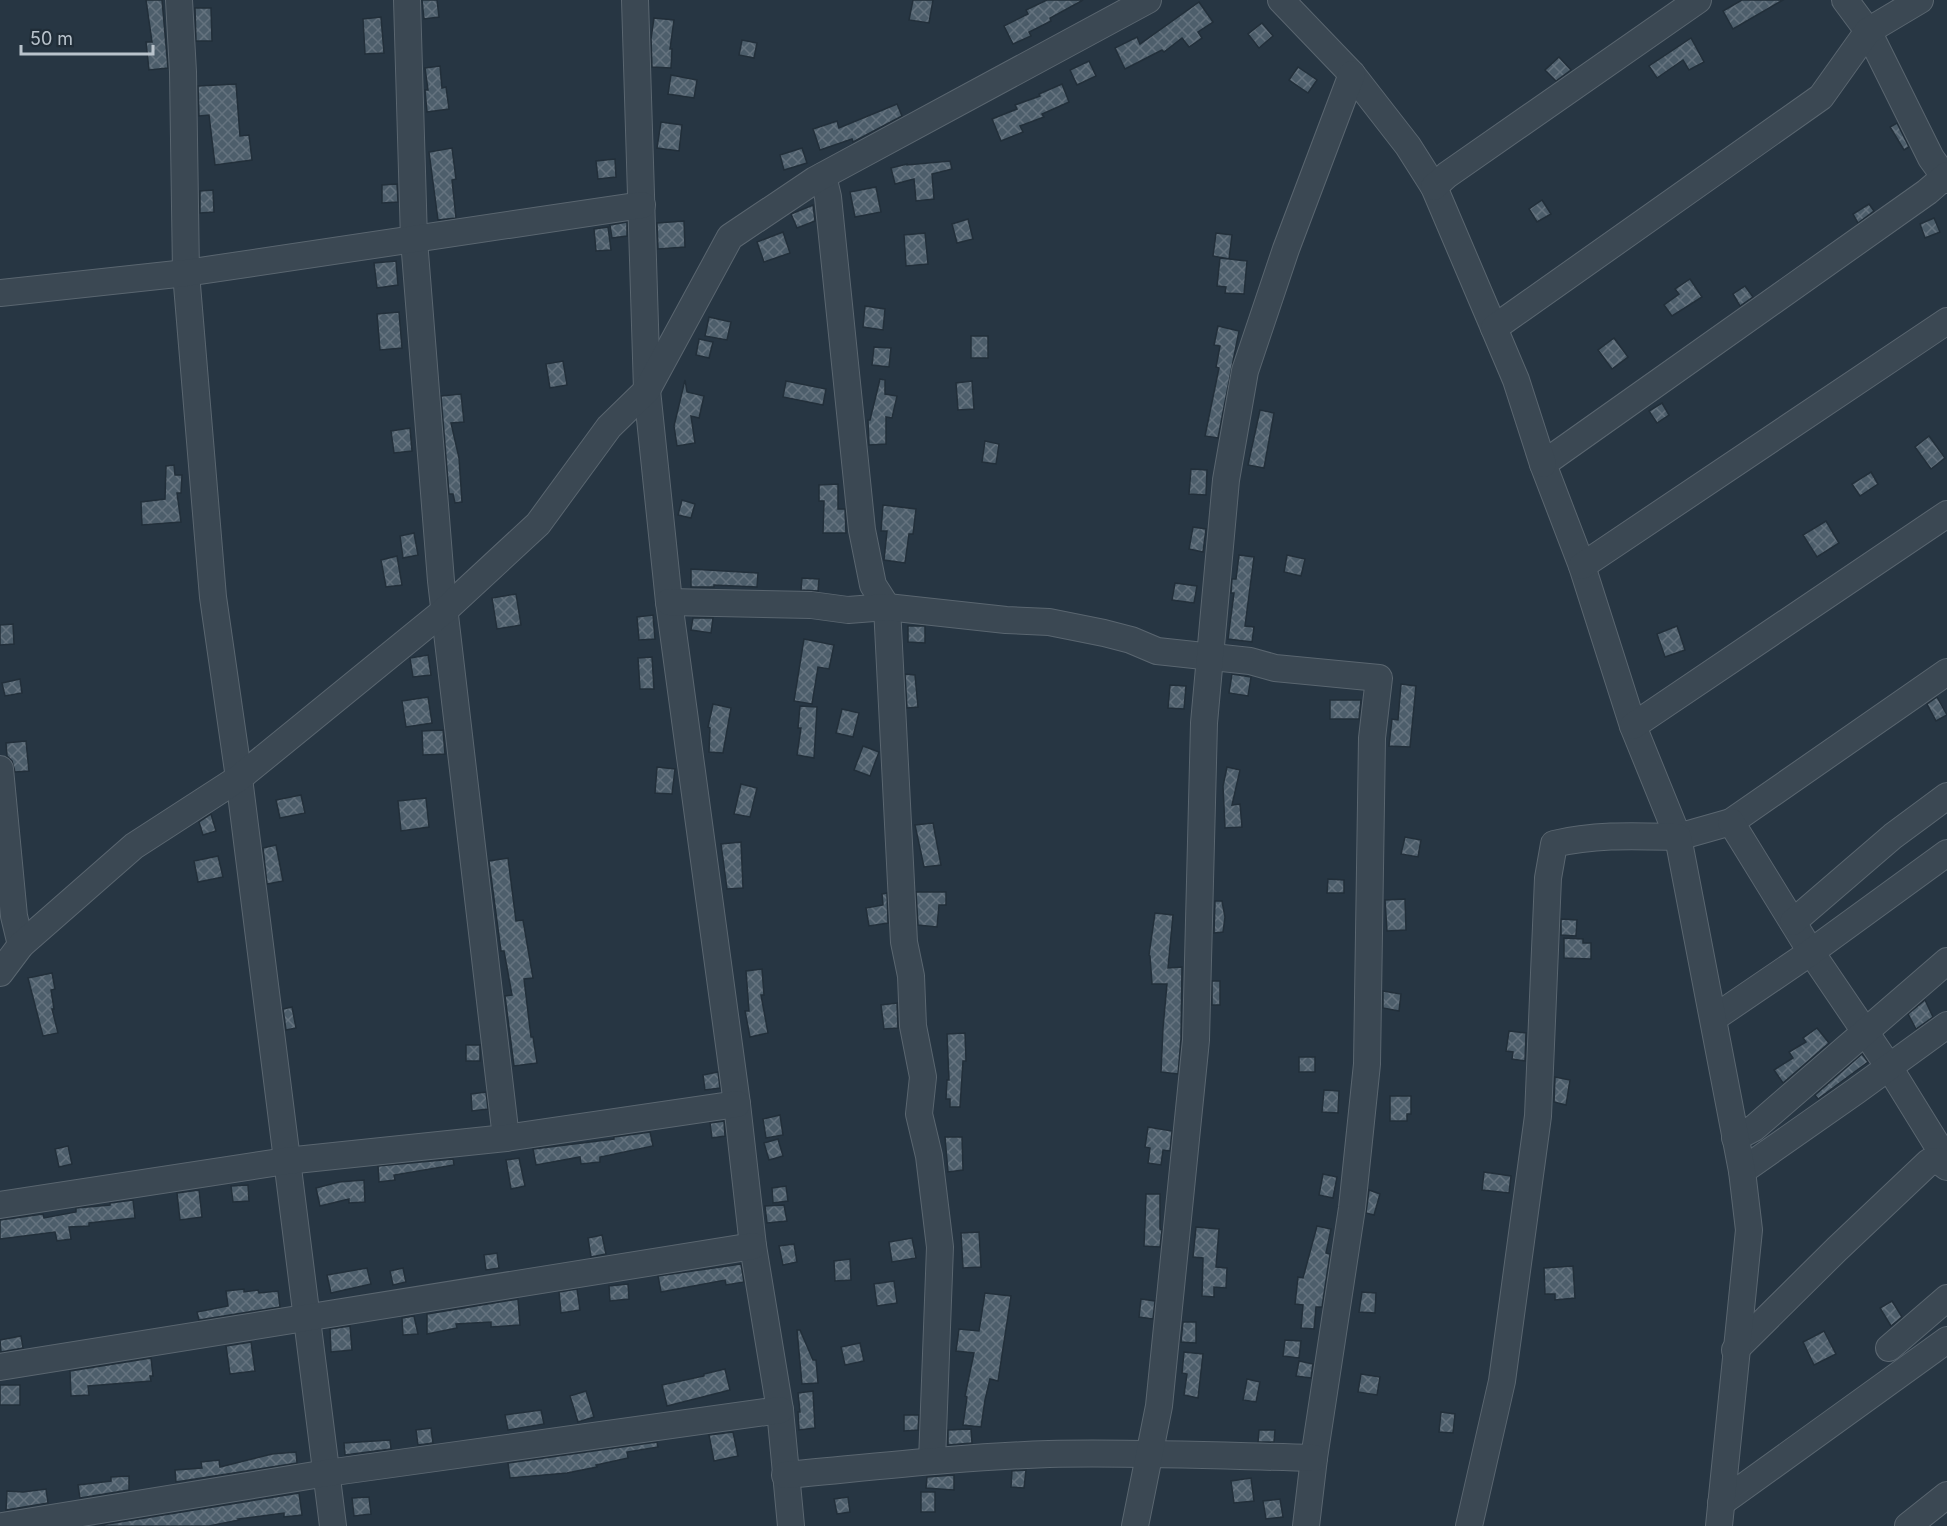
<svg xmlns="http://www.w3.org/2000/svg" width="1947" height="1526" font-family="Inter,sans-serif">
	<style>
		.building { fill: url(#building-cross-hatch); stroke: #222f3a; stroke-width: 1.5 }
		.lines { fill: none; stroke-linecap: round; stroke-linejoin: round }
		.minor-casing { stroke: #5a6670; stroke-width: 28 }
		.minor { stroke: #3b4853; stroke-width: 26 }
	</style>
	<defs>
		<pattern id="building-cross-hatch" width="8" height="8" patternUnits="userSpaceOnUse" patternTransform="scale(1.5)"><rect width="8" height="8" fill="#4d5e6b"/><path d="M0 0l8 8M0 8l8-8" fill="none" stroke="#65737f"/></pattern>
	</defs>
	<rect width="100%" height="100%" fill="#273643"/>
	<g class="building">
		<polygon points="146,0 162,0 168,68 149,70 146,42 152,42"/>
		<polygon points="422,0 437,0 439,17 424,19"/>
		<polygon points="913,0 933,0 929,23 909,20"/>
		<polygon points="1047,0 1083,0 1050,18 1051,21 1029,32 1031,36 1013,44 1004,26 1028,14 1026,10"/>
		<polygon points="1742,0 1783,0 1733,29 1723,11"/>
		<polygon points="1199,2 1213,22 1198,32 1202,38 1189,47 1182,38 1164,52 1162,50 1125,69 1115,48 1137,37 1140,44"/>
		<polygon points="195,8 211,8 212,41 196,41"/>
		<polygon points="381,17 384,53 365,54 363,19"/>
		<polygon points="654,18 674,20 670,49 672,49 671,68 652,67 651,39"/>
		<polygon points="1262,23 1273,36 1259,48 1248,34"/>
		<polygon points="1691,38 1704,62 1689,70 1683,60 1657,78 1649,66"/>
		<polygon points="742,40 757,43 754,58 739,55"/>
		<polygon points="1559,57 1571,70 1556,81 1545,70"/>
		<polygon points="1089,61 1096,76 1077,85 1070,70"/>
		<polygon points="440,66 442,88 446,87 449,109 427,112 425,90 428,90 425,68"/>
		<polygon points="1298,67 1317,80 1308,93 1289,80"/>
		<polygon points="671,75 697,80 694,98 668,94"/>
		<polygon points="236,84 240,136 249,135 252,160 215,165 209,115 199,116 198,86"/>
		<polygon points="1062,84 1069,102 1042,114 1044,117 1020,126 1023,132 1001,141 992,119 1017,109 1015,105 1040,96 1039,94"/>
		<polygon points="897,104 902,116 853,142 852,139 820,150 813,129 837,121 839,128"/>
		<polygon points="661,122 682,125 679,151 657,148"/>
		<polygon points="1897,123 1909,147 1904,150 1890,127"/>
		<polygon points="452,148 456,179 452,180 456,218 438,220 429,152"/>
		<polygon points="802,148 807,163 784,170 780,155"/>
		<polygon points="615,159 616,177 598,179 596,161"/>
		<polygon points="950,161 952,169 932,174 934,199 916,201 914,179 895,184 891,168 907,164 907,165"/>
		<polygon points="397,184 398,202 382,203 382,185"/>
		<polygon points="876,187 881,212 855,217 850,192"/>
		<polygon points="213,190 214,212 200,213 200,191"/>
		<polygon points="1542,200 1551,214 1537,222 1529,209"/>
		<polygon points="1869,204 1874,211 1858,223 1853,214"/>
		<polygon points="813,205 815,221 797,228 791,214"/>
		<polygon points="1934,218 1940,232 1925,238 1920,224"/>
		<polygon points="968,219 973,239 957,243 952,224"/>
		<polygon points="684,221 685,247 658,249 657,223"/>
		<polygon points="627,222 627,236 612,238 610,225"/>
		<polygon points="608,227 611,250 596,251 594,229"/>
		<polygon points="783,232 790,253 764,262 757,242"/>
		<polygon points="925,233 928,264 906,266 904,235"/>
		<polygon points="1216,233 1232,235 1229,259 1213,256"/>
		<polygon points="1220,258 1247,261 1244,294 1225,293 1226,287 1217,286"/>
		<polygon points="396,261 398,285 377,288 374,263"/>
		<polygon points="1690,279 1702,297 1672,316 1664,305 1679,294 1675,289"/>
		<polygon points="1745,286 1753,297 1740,306 1733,294"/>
		<polygon points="865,306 885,309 883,330 863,327"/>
		<polygon points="399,312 402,348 380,350 377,314"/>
		<polygon points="709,317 731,322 727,340 705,336"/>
		<polygon points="1218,326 1239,331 1218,438 1205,436 1219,368 1216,367 1220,346 1214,345"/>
		<rect x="971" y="336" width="17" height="22"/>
		<polygon points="1614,338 1628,357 1612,369 1598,350"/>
		<polygon points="699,339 713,342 709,358 696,355"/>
		<polygon points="874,347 891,348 889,367 872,365"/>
		<polygon points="563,361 567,385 550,388 546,364"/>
		<polygon points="880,379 885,380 885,394 897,396 892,418 886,417 886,444 869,445 868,420 870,420"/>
		<polygon points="685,380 687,392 704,396 699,418 691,416 695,443 677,446 674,426"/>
		<polygon points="786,381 826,389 823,405 783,397"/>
		<polygon points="972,381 974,409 958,410 956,383"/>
		<polygon points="461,394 464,422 451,423 459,458 462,502 455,503 453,494 449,494 441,396"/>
		<polygon points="1662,403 1669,415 1657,423 1649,411"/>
		<polygon points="1260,410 1274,413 1264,468 1248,465"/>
		<polygon points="410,428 412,451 394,453 391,431"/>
		<polygon points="1929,436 1945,458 1931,469 1915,447"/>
		<polygon points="985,441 999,444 996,464 982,462"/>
		<polygon points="174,465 175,475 182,475 181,493 177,493 181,522 142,525 141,502 165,499 166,466"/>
		<polygon points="1191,469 1207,470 1206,495 1189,494"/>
		<polygon points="1871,472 1878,484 1860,496 1852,484"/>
		<polygon points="838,484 838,509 845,509 846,533 823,533 824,501 819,501 819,485"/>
		<polygon points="682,500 695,504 691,518 678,515"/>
		<polygon points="883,505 916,509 913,534 909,534 905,563 884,560 887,531 881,531"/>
		<polygon points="1826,521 1839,543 1817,557 1803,535"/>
		<polygon points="1193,527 1206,529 1203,552 1189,549"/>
		<polygon points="414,533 418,555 403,558 400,536"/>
		<polygon points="1239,555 1254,557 1245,626 1254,627 1252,642 1228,639 1234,593 1231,593 1232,579 1236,579"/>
		<polygon points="1287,555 1305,559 1301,576 1284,572"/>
		<polygon points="397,556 402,585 386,587 381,560"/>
		<polygon points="691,569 758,573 757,587 714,585 714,587 691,587"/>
		<polygon points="802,578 819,579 818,591 801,590"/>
		<polygon points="1175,583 1197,586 1194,603 1172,600"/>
		<polygon points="516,594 521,625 497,629 492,598"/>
		<polygon points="653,615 655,639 639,640 637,617"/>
		<polygon points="693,618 713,618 711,633 691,630"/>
		<polygon points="13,624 14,644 0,645 0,625"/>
		<polygon points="908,626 925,626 925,643 908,642"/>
		<polygon points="1677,626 1685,650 1665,657 1657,634"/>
		<polygon points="804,639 834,645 829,669 818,667 812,704 794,701"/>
		<polygon points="428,655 431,675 413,677 410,658"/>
		<polygon points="652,657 654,689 640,689 638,658"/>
		<polygon points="905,674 915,675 918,707 907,708"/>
		<polygon points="1232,674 1251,677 1248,696 1229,693"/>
		<polygon points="20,679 22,693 5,696 2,683"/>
		<polygon points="1401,684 1416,686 1410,747 1389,746 1392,719 1398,720"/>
		<polygon points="1170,685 1186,686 1184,709 1168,708"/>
		<polygon points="428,697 432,723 406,727 402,701"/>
		<polygon points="1937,697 1947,715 1936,721 1927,704"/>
		<polygon points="1330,700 1361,700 1359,719 1330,719"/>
		<polygon points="713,704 731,708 723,753 709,752 710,728 708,727"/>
		<polygon points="800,706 817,707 814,758 797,755 801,728 798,728"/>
		<polygon points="842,709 859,713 853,737 836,733"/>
		<polygon points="443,730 445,754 423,755 422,731"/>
		<polygon points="26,741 29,771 15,772 12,761 7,756 6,743"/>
		<polygon points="863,746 879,752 870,776 854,770"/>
		<polygon points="657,767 675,769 672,794 655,793"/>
		<polygon points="1227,767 1240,770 1232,805 1240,804 1242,827 1225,828 1223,786"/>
		<polygon points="741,784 757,788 750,817 734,814"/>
		<polygon points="301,795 305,813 280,818 276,800"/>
		<polygon points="426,798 429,827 401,831 398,801"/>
		<polygon points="211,814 216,831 203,835 199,822"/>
		<polygon points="933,823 941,865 924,867 915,825"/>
		<polygon points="1405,837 1421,840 1418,857 1401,854"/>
		<polygon points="741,842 743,888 727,889 721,844"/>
		<polygon points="276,845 283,881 267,884 263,848"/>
		<polygon points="218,856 223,877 198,882 194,861"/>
		<polygon points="508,858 516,921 523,920 533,978 524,979 531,1037 533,1037 537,1063 514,1066 505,996 512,995 504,951 501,951 489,861"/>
		<polygon points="1328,879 1344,880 1344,893 1327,893"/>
		<polygon points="916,892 946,892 946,905 939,905 937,927 918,925"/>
		<polygon points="887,893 888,923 869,926 866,908 883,905 882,894"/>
		<polygon points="1405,899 1406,930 1387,931 1385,900"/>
		<polygon points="1215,901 1222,901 1225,917 1223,932 1214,933"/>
		<polygon points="1155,913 1173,915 1168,968 1182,967 1181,1039 1178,1074 1161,1072 1163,1028 1167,984 1152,984 1150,956 1149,955"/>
		<polygon points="1561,919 1577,920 1576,936 1561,935"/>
		<polygon points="1564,938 1583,939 1583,943 1591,943 1591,959 1564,958"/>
		<polygon points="762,969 764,995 761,995 768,1033 750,1037 745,1011 749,1011 746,971"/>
		<polygon points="52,973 55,989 51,990 54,1009 52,1009 58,1033 43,1036 28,978"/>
		<rect x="1212" y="981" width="8" height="24"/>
		<polygon points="1383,991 1401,994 1399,1011 1383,1008"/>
		<polygon points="1925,1000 1933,1017 1916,1029 1908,1014"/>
		<polygon points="897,1003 898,1028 884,1029 881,1005"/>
		<polygon points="292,1007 296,1028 286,1030 283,1009"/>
		<polygon points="1817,1028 1829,1043 1783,1083 1774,1070 1793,1058 1789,1052 1806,1042 1803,1038"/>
		<polygon points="1509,1031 1526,1033 1525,1061 1512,1059 1513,1052 1506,1051"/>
		<polygon points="965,1033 966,1061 963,1061 960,1107 950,1107 950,1099 946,1099 947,1080 949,1080 947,1034"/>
		<rect x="466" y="1045" width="14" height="16"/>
		<polygon points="1862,1054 1868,1062 1818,1099 1815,1095"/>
		<rect x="1299" y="1057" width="16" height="15"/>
		<polygon points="718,1072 720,1088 705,1090 703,1075"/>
		<polygon points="1555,1077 1570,1080 1566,1105 1554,1102"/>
		<polygon points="1324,1090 1339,1091 1338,1113 1322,1112"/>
		<polygon points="486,1092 488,1109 472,1111 471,1094"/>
		<polygon points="1390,1096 1411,1096 1411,1114 1407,1114 1407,1121 1390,1121"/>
		<polygon points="780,1115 783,1135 766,1138 763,1119"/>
		<polygon points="724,1121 725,1136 712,1138 710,1123"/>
		<polygon points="1148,1127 1172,1131 1170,1151 1163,1150 1161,1165 1148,1163 1150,1148 1145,1147"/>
		<polygon points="650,1132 653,1146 600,1157 600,1162 581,1164 580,1157 536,1165 533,1149 614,1139 614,1137"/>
		<polygon points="945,1137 962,1137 963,1170 948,1172"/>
		<polygon points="778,1139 783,1156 769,1160 764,1143"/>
		<polygon points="68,1146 72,1164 59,1167 55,1149"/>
		<polygon points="519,1158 525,1186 511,1189 506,1160"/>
		<polygon points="453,1159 454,1165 394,1175 395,1180 379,1182 378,1166"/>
		<polygon points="1484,1172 1511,1176 1509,1193 1482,1190"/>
		<polygon points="1323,1174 1337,1177 1333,1198 1319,1195"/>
		<polygon points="364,1180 365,1202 349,1203 349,1199 320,1206 316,1188 339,1182"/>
		<polygon points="248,1185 249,1201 233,1202 231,1186"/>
		<polygon points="786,1186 788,1201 773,1203 772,1188"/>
		<polygon points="199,1190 202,1217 180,1220 177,1193"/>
		<polygon points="1369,1190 1380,1194 1374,1215 1366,1213"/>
		<polygon points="1146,1194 1160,1194 1160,1229 1162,1230 1160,1247 1144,1246"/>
		<polygon points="133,1200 135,1218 89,1223 89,1226 69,1227 71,1239 57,1241 55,1232 0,1239 0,1220 43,1214 44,1218 76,1212 76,1208 110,1205 110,1203"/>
		<polygon points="784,1205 787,1221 767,1223 765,1206"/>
		<polygon points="1317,1226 1331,1229 1326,1253 1330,1254 1322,1307 1316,1307 1314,1329 1301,1328 1303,1305 1295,1304 1298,1277 1303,1278"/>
		<polygon points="1196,1227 1219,1229 1216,1267 1227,1268 1226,1288 1214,1287 1214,1297 1202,1296 1203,1258 1193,1257"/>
		<polygon points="979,1232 981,1267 963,1268 961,1233"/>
		<polygon points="602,1235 606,1254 591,1257 588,1238"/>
		<polygon points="912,1238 916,1258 892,1262 889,1242"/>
		<polygon points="794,1244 797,1262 783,1265 779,1246"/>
		<polygon points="497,1253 499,1268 486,1270 484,1255"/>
		<polygon points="850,1259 851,1280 835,1281 834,1261"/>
		<polygon points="741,1264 744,1282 726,1285 725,1280 661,1292 658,1276"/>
		<polygon points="1573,1266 1575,1298 1555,1300 1555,1294 1545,1294 1544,1268"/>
		<polygon points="367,1268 371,1284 331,1293 327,1275"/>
		<polygon points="403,1268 406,1282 393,1285 390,1271"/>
		<polygon points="894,1281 897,1303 877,1306 874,1284"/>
		<polygon points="628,1284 629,1299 610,1301 609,1286"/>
		<polygon points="244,1289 244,1292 258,1290 259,1293 278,1291 280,1307 199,1320 197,1312 228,1306 226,1291"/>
		<polygon points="577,1289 580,1310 561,1313 559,1292"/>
		<polygon points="1362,1292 1376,1293 1375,1313 1359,1312"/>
		<polygon points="985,1293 1011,1296 998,1381 990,1379 985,1400 981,1427 963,1425 967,1397 965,1396 974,1353 956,1351 959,1329 979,1331"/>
		<polygon points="518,1299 520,1325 491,1327 491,1322 456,1324 457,1328 427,1334 427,1314"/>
		<polygon points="1141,1299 1155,1301 1153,1319 1139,1317"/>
		<polygon points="1892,1301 1902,1317 1891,1326 1880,1308"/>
		<polygon points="414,1316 418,1334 403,1335 402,1318"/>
		<polygon points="1183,1322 1196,1322 1196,1343 1181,1342"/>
		<polygon points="350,1326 352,1350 331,1352 330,1329"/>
		<polygon points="797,1330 800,1330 813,1360 816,1360 818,1383 802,1384"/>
		<polygon points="1824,1331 1836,1354 1814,1365 1803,1342"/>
		<polygon points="21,1336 23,1348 1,1352 0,1340"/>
		<polygon points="1285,1340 1301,1341 1299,1358 1283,1356"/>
		<polygon points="251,1342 255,1371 230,1374 226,1346"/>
		<polygon points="860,1343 864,1361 845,1365 841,1347"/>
		<polygon points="1184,1352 1203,1354 1198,1398 1184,1395 1187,1374 1182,1373"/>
		<polygon points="151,1358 153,1376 150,1376 151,1381 88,1386 89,1395 71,1396 70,1371"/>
		<polygon points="1299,1361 1313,1364 1311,1378 1296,1376"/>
		<polygon points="725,1369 730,1390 667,1406 662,1385 704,1376 704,1374"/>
		<polygon points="1361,1374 1380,1377 1377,1395 1358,1392"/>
		<polygon points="1247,1379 1260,1382 1256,1402 1243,1400"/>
		<rect x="0" y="1385" width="20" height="20"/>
		<polygon points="586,1391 594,1417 578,1422 570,1396"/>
		<polygon points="813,1391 815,1428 799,1430 798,1412 800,1412 798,1393"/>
		<polygon points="541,1410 544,1424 508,1430 505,1415"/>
		<polygon points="1441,1412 1455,1414 1453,1433 1439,1432"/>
		<polygon points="904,1415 919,1415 918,1430 904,1431"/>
		<polygon points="431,1428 433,1443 418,1445 416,1430"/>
		<polygon points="971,1429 972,1443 948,1445 948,1430"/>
		<polygon points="1259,1430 1275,1430 1274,1442 1258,1442"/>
		<polygon points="733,1432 738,1456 714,1461 709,1435"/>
		<polygon points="390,1440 391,1449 345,1455 344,1443"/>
		<polygon points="657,1442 658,1447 627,1452 628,1458 596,1465 597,1467 567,1473 510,1478 508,1463"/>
		<polygon points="296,1452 297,1463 176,1482 175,1470 202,1468 201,1462 219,1460 220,1467 272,1454"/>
		<polygon points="1026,1470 1024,1488 1011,1487 1012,1471"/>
		<polygon points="954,1475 954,1490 926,1488 927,1477"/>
		<polygon points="129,1476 129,1490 80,1498 78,1485 111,1481 111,1477"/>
		<polygon points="1251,1478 1254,1501 1234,1503 1231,1481"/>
		<polygon points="46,1489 48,1503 6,1510 7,1491 23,1492"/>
		<rect x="921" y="1492" width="14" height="20"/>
		<polygon points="299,1493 302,1515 284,1517 284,1513 238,1519 239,1520 209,1526 95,1526"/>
		<polygon points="369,1497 371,1514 354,1516 352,1498"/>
		<polygon points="848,1497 850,1512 837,1514 834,1499"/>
		<polygon points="1280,1499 1283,1517 1266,1519 1263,1501"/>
	</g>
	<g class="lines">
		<defs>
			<g id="minor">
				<polyline points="179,0 183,72 186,273 213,597 239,778 333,1526"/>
				<polyline points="407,0 414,240 441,581 506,1138"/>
				<polyline points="635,0 647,390 669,602 737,1104 753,1246 780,1410 791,1526"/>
				<polyline points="1281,0 1352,74 1408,146 1434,187 1494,328"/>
				<polyline points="1845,0 1868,31 1931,158 1947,180"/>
				<polyline points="1947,175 1927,192 1543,464 1582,566 1633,726 1678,837 1731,822 1947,672"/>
				<polyline points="823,176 828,197 862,530 873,585 887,607 904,942 911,976 913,1026 923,1077 919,1114 929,1156 940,1247 932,1461"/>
				<polyline points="1434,187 1447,175 1698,0"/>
				<polyline points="0,293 186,273 642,205"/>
				<polyline points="1543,464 1516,380 1494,328 1821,97 1868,31 1920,0"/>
				<polyline points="1582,566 1947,321"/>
				<polyline points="669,602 811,605 848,610 887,607 1006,620 1049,622 1104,633 1131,640 1157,651 1250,661 1275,668 1379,678 1372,738 1367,1064 1352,1208 1314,1458 1306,1526"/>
				<polyline points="1633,726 1947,514"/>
				<polyline points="0,769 14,916 21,945"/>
				<polyline points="1731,822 1811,952 1889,1067 1947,1161"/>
				<polyline points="1793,922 1893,836 1947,796"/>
				<polyline points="0,973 21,945 134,846 239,778 444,611 538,524 609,427 647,390 730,237 815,180 1148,0"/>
				<polyline points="1714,1018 1811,952 1947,853"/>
				<polyline points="1735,1138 1754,1128 1947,961"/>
				<polyline points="1742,1171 1856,1091 1947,1025"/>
				<polyline points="0,1205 286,1161 506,1138 737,1104"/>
				<polyline points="1889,1348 1947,1298"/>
				<polyline points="1735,1350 1837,1249 1929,1162 1939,1161 1947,1167"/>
				<polyline points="0,1367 753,1246"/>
				<path d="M785,1475C873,1467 961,1457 1049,1454C1138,1452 1226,1456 1314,1458"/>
				<polyline points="1721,1503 1947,1340"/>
				<polyline points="2,1526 327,1473 780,1410"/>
				<polyline points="1135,1526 1159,1406 1196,1040 1204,723 1226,480 1245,371 1286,249 1352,74"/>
				<path d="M1469,1526L1502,1381L1538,1116L1548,878L1554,844C1595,834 1636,836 1678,837L1742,1171L1749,1230L1719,1526"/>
				<polyline points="1908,1526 1947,1495"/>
			</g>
		</defs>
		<use href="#minor" class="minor-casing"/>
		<use href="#minor" class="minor"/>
	</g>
	<path d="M21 45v9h132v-9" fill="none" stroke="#b9c3cc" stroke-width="3"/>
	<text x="30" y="45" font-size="18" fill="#b9c3cc" stroke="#202d38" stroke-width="4.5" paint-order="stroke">50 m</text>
</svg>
